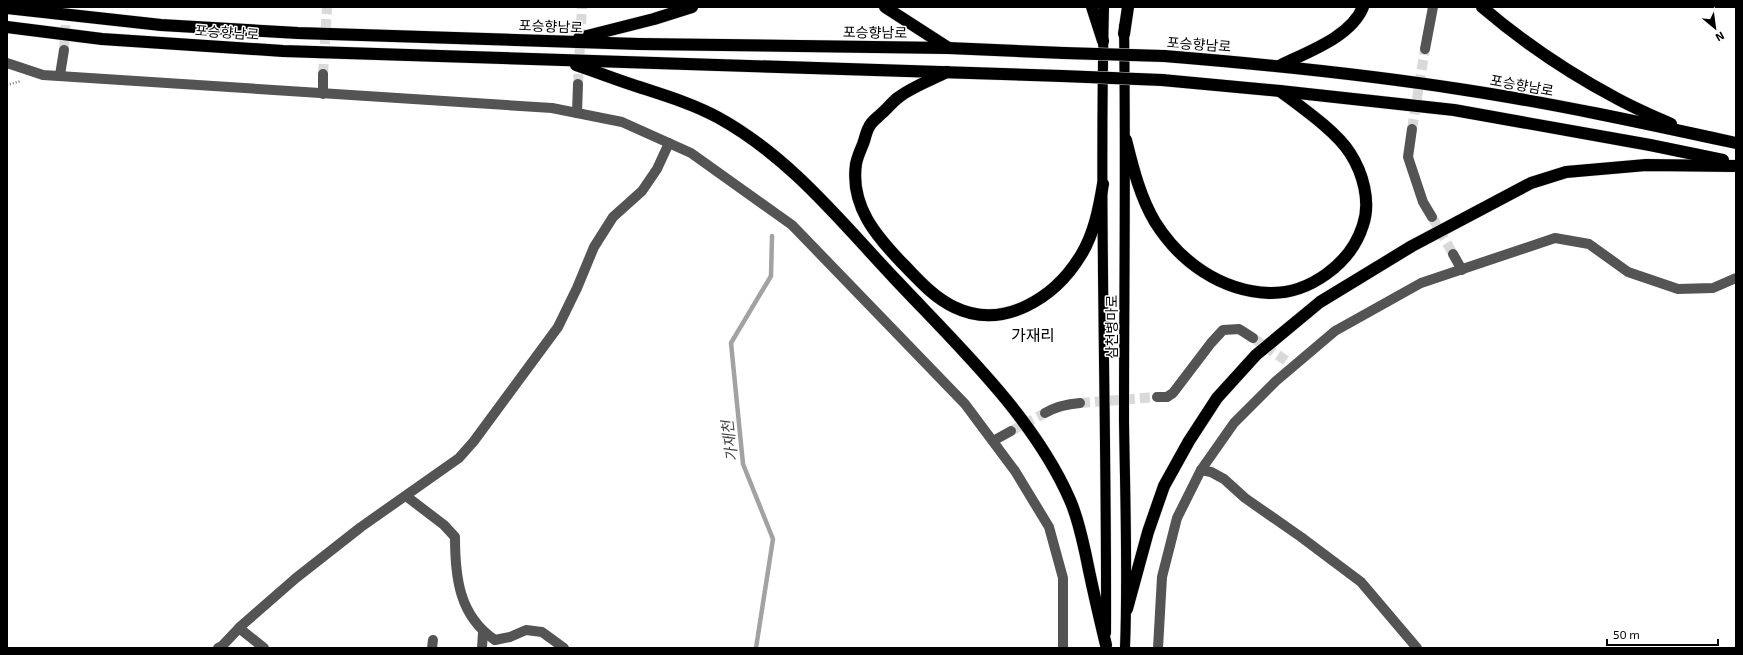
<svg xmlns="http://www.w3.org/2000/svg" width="1743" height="655" font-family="'Exo 2','Noto Sans KR',sans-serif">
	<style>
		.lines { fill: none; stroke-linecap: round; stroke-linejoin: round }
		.stream { stroke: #a2a2a2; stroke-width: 4.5 }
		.minor-tunnel { stroke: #d9d9d9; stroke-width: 10; stroke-dasharray: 10 5; stroke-linecap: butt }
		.major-casing { stroke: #dbdbdb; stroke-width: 11 }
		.highway-casing { stroke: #dbdbdb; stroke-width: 13 }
		.path { stroke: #767676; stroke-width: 2.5; stroke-dasharray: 1 2; stroke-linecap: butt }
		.minor { stroke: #545454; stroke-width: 10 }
		.major { stroke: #000; stroke-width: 10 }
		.highway { stroke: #000; stroke-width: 12 }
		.highway-bridge-casing { stroke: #dbdbdb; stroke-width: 13; stroke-linecap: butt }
		.highway-bridge { stroke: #000; stroke-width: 12 }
		.labels { text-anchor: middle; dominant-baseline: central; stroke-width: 3; stroke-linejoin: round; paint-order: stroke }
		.street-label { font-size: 14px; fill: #000; stroke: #fff }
		.water-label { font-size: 15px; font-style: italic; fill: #434343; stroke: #fff }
		.quarter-label { font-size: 16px; fill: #000; stroke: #fff }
	</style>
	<rect width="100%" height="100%" fill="#fff"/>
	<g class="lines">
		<polyline class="stream" points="756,648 773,539 743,464 731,343 771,276 772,236"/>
		<g class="minor-tunnel">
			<polyline points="64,50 67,7"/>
			<polyline points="323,74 327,7"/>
			<polyline points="578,84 582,7"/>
			<polyline points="1412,129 1425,49"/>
			<polyline points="1432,217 1453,254"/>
			<polyline points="1253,338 1288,362"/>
			<polyline points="1080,403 1157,397"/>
			<polyline points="1011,431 1045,413"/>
		</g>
		<defs>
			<g id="major">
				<path d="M1104,7C1099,216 1107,424 1106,633"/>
				<path d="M1124,26C1126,157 1124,289 1124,420C1125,496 1128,572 1125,648"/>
			</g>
			<g id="highway">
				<polyline points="885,7 947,47"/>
				<polyline points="1092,7 1103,41"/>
				<path d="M1482,7C1523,42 1569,73 1616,98C1634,108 1653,116 1671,124"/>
				<polyline points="7,8 161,25 298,33 639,44 948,48 1064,53"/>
				<polyline points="7,27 102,39 283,51 1062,76"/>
				<polyline points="1124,34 1128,7"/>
				<polyline points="579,38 654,19 692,7"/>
				<path d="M1164,56C1263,64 1362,74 1459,89C1552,103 1644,123 1736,143"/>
				<path d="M576,65C594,71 612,78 630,84C660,94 692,103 719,118C791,158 841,222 896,280C958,346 1034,417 1070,500C1078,518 1082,538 1086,556C1092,586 1099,616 1106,645"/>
				<path d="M1281,65C1307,52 1351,37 1363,7"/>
				<path d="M947,72C931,80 912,87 899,97C892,102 887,109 881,114C877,118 871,122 869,127C866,132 865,139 863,144C860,151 857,158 856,164C850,206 876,236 903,264C919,280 933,297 954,307C1003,331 1055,298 1081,255C1094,234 1099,208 1103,184"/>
				<polyline points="1162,80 1280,91 1454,110 1650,145 1723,160"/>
				<path d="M1126,140C1133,168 1140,197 1155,222C1180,262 1221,291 1269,293C1309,294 1351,264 1363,225C1371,202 1363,173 1350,153C1336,131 1301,107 1280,91"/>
				<polyline points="1127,609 1148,532 1164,486 1189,441 1217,398 1256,355 1320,302 1412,246 1531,183 1566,172 1646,165 1736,166"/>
			</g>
		</defs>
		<use href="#major" class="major-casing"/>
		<use href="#highway" class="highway-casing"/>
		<polyline class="path" points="7,85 21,81"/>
		<g class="minor">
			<polyline points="1425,49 1433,7"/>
			<polyline points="7,63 43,75 552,108 622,122 691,153 792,225 965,404 1015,471 1049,527 1063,578 1063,648"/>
			<polyline points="323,74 323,94"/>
			<polyline points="60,75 64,50"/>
			<polyline points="577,113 578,84"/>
			<polyline points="1412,129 1408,157 1423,202 1432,217"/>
			<polyline points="1453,254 1462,270"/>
			<polyline points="1157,397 1167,397 1173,393 1211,343 1223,330 1239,329 1253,338"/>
			<path d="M1045,413C1057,406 1067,404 1080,403"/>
			<polyline points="993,441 1011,431"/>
			<polyline points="1201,470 1211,472 1224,479 1245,498 1301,537 1361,582 1417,648"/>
			<path d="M406,496L444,525L455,537C455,577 459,616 495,640L510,637L526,630L542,632L564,648"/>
			<polyline points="239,628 264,648"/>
			<polyline points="218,648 222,646 241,626 296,578 361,527 459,458 474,441 558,327 577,288 594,247 613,217 642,191 657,169 669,143"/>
			<polyline points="432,648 433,640"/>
			<polyline points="482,648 483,632"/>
			<polyline points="1158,648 1162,577 1177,518 1201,470 1234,423 1276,381 1335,331 1421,283 1555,238 1589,244 1628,272 1678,289 1713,288 1736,278"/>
		</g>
		<use href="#major" class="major"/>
		<use href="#highway" class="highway"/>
		<defs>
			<g id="highway-bridge">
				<polyline points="1064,53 1164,56"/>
				<polyline points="1062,76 1162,80"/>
			</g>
		</defs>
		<use href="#highway-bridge" class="highway-bridge-casing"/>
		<use href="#highway-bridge" class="highway-bridge"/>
	</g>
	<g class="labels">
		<g class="street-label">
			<text transform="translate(551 26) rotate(2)">포승향남로</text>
			<text transform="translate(227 32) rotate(4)">포승향남로</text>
			<text transform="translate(875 32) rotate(1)">포승향남로</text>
			<text transform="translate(1199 44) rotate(4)">포승향남로</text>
			<text transform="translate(1522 85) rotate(10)">포승향남로</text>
			<text transform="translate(1111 327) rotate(-90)">삼천병마로</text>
		</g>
		<g class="water-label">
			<text transform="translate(729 441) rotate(-97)">가재천</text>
		</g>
		<g class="quarter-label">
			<text x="1033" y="334">가재리</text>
		</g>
	</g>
	<rect width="1743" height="655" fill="none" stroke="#000000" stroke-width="16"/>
	<g transform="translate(1715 28) rotate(151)" stroke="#ffffff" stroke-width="3" paint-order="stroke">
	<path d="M0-3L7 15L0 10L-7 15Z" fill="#000000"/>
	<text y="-6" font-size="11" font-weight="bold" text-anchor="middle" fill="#000000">N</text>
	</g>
	<path d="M1607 639v6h111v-6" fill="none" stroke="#000000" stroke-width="2"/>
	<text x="1613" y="639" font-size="12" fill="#000000" stroke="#ffffff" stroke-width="3" paint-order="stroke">50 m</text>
</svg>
